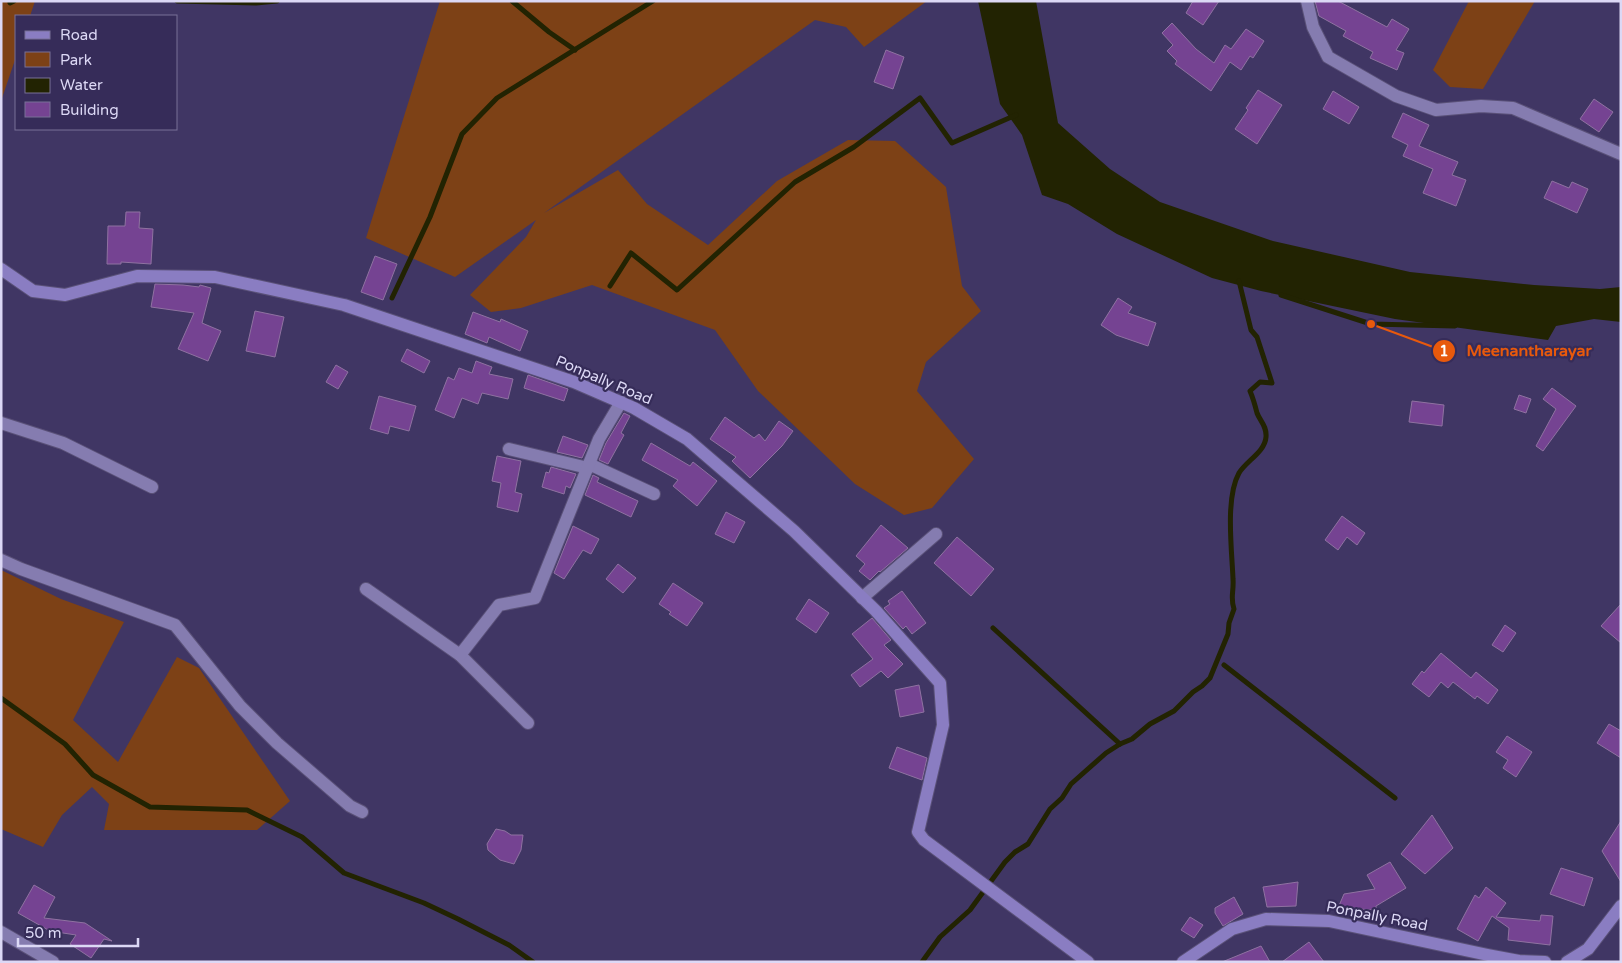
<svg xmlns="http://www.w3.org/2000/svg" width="1622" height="963" font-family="'Varela Round',sans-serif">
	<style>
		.green { fill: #7d4116 }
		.water { fill: #222302 }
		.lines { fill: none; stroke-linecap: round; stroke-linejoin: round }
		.stream { stroke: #222302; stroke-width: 5 }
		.building { fill: #754392; stroke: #8f72a1 }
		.minor-casing { stroke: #5a5178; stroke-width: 14 }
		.secondary-casing { stroke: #5a5178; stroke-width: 14 }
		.minor { stroke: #857cb0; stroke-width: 12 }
		.secondary { stroke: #8a7dc2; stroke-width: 12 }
		.labels { text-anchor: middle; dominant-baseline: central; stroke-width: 4.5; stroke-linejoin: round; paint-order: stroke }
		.street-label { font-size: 15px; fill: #dcd8f5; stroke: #362c59 }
		.leader { fill: none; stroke: #e8590c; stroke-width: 2 }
		.callout-dot { fill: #e8590c; stroke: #362c59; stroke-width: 2 }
		.mark-label { font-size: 15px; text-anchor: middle; font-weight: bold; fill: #fff }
		.callout-label { font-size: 16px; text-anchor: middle; font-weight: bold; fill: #e8590c; stroke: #362c59; stroke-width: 4.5; stroke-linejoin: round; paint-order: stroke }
	</style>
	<rect width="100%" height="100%" fill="#403664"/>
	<g class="green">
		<polygon points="1,1 35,1 30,16 16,16 16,57 1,101"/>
		<polygon points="440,1 927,1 864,47 846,27 815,20 544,213 618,170 647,204 708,245 777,181 848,140 895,141 946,187 962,286 981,311 926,362 917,391 974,459 932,508 904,515 855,484 758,391 715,330 592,285 521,308 491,312 470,295 526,237 536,220 455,277 366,238"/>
		<polygon points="1469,1 1535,1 1483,89 1450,87 1433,70"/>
		<polygon points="1,570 61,599 124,622 73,720 118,762 177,657 199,668 290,801 257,830 104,830 109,804 92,787 62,815 43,847 1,829"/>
	</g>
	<polygon class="water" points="978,1 1036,1 1058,123 1110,169 1160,202 1273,241 1410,272 1534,285 1600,289 1621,287 1621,322 1594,319 1556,326 1548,340 1395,319 1261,291 1212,278 1117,234 1068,204 1042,195 1022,135 1000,104"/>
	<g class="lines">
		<g class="stream">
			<polyline points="177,1 256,3 277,1"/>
			<polyline points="512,1 549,32 575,50"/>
			<polyline points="10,3 14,1"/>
			<polyline points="610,286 631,253 677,290 795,182 854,147 920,98 952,143 1016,115"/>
			<polyline points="1281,295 1371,324 1455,326"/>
			<polyline points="392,298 430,217 462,134 497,98 653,1"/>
			<polyline points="993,628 1120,744"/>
			<polyline points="1224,665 1395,798"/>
			<polyline points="1,698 65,744 93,775 150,807 247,810 302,837 344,873 424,903 458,919 509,945 533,962"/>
			<path d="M922,962L940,937L970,910L1005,862L1015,852L1028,844L1050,809L1062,798L1071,784L1106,753L1120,744L1132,739L1150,724L1174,711L1193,692L1202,686L1210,678L1228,634L1229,623L1234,609C1230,598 1234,591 1233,579C1232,551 1225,498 1239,473C1246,461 1265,452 1266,437C1267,426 1260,421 1257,413C1255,405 1253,398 1250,391L1260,382L1272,383L1257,337L1251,330L1239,281"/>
		</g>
	</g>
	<g class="building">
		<polygon points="1193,1 1219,1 1203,25 1186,13"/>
		<polygon points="1315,1 1338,1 1387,27 1392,19 1409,29 1396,50 1404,53 1397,70 1370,58 1373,52 1343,36 1346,31 1319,16"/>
		<polygon points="1172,23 1196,49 1214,63 1225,45 1231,49 1246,29 1264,41 1253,58 1250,56 1241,70 1230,62 1211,91 1175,64 1177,61 1167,51 1173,45 1162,33"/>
		<polygon points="886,50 904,57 893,89 874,82"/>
		<polygon points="1258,90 1282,105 1257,144 1235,129 1248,110 1246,108"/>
		<polygon points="1333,91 1359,107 1349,124 1323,109"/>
		<polygon points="1594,99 1613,112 1599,132 1580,119"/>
		<polygon points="1403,113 1429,125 1419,146 1458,162 1452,175 1466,180 1456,206 1423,193 1433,169 1403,156 1408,145 1392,137"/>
		<polygon points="1552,181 1569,188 1572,182 1588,189 1577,213 1544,198"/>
		<polygon points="126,212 140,212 139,228 153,229 151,264 121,262 121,264 107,264 108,226 125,226"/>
		<polygon points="375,256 397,264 383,300 361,292"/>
		<polygon points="155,284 183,285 199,287 200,285 211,288 202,323 221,331 208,361 178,349 194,313 151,307"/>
		<polygon points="1118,298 1132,307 1128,313 1156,323 1148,346 1116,335 1101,325"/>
		<polygon points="255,311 284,317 275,357 246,351"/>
		<polygon points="473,312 500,322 501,319 528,331 520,351 489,337 487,343 465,334"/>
		<polygon points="407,349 430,361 424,373 401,361"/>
		<polygon points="476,361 492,367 489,374 513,379 508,399 482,393 478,404 462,398 454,418 435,410 448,377 454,380 459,368 472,373"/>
		<polygon points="336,365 348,372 338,389 326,382"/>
		<polygon points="528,375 568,389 564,401 524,388"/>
		<polygon points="1552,388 1576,406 1543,451 1536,446 1556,409 1543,399"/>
		<polygon points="1519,395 1531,399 1526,413 1514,409"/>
		<polygon points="379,396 416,406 409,431 390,426 388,434 370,429"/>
		<polygon points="1412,401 1444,405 1442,426 1409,422"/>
		<polygon points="624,413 630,416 621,433 624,435 608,464 599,460 606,443"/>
		<polygon points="725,417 754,438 759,434 765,441 779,421 793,431 782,446 750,478 732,461 736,457 710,439"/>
		<polygon points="563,436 588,445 582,458 557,452"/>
		<polygon points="651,443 690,466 693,462 717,481 697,506 673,486 678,480 642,460"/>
		<polygon points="497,456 521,461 515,492 522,494 518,512 497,507 501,483 492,481"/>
		<polygon points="551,467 576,474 570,488 566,486 564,494 542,487 546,472 549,473"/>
		<polygon points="593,475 599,478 597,482 638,501 631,517 585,495"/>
		<polygon points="726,512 745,522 734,543 715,534"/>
		<polygon points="1342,516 1365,533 1357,545 1347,537 1338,550 1325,540"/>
		<polygon points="881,525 908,548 880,572 879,571 870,580 859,571 865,564 856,556"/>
		<polygon points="573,526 599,539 591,554 583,550 564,579 554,573"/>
		<polygon points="957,537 994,569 971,596 934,563"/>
		<polygon points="618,564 636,578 623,593 606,579"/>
		<polygon points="673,583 703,603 687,626 669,614 671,612 659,604"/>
		<polygon points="902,591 926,623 912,634 906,626 903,629 884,608 890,604 888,601"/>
		<polygon points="809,599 829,613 816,633 796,619"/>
		<polygon points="1621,604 1621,643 1601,626"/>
		<polygon points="872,618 891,640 884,645 903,664 888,678 881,671 860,687 851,675 873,659 852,634"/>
		<polygon points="1505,625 1516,633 1503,652 1492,645"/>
		<polygon points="1441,653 1471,678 1476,672 1498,690 1488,704 1477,696 1475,699 1453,682 1448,688 1441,682 1429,697 1412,684 1422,671 1424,673"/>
		<polygon points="919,685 924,712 900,717 895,690"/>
		<polygon points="1609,724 1621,731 1621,758 1597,743"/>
		<polygon points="1507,736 1532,752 1516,777 1503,768 1508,760 1496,752"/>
		<polygon points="897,747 927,758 922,780 889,768"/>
		<polygon points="1432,815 1453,848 1425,874 1401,854"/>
		<polygon points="1621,821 1621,882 1602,851"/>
		<polygon points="496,829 505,831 511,835 523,835 521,850 514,864 500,860 488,850 487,844"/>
		<polygon points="1390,862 1406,888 1376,906 1376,910 1338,908 1344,894 1375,889 1367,875"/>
		<polygon points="1561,868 1593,878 1584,906 1550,894"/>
		<polygon points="1298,882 1296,906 1267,907 1263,887"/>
		<polygon points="34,885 55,897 44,918 85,923 112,941 104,939 91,958 70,944 76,935 50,931 18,913"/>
		<polygon points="1486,887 1506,903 1496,917 1540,921 1541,915 1553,916 1550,945 1508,940 1509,928 1492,916 1478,941 1457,929 1475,895 1479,898"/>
		<polygon points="1234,897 1243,914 1223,926 1215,913 1215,908"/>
		<polygon points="1190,917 1203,925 1194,938 1181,930"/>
		<polygon points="1309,942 1324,962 1282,962"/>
		<polygon points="1261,946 1270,962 1222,962"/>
	</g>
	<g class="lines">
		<defs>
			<g id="minor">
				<polyline points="1307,1 1313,27 1328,57 1396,96 1436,110 1481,106 1513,108 1621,154"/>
				<polyline points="1,423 63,443 152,487"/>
				<polyline points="509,449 588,468"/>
				<polyline points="589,464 654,494"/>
				<polyline points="1,560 21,569 175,625 240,706 277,743 350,806 362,812"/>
				<polyline points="366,589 460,655 528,723"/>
				<polyline points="862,598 936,534"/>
				<polyline points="460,655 499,605 535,598 599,439 621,402"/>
				<polyline points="1,932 53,962"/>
			</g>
			<g id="secondary">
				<polyline points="1,269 33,291 65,295 137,276 215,277 344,305 574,382 634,408 687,439 794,531 876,611 940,683 943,725 918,832 924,840 1088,962"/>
				<polyline points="1183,962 1232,929 1266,919 1329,921 1488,955 1519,961 1545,962"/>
				<polyline points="1567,962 1588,949 1621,906"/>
			</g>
		</defs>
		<use href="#minor" class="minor-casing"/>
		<use href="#secondary" class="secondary-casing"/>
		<use href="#minor" class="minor"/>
		<use href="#secondary" class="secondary"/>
	</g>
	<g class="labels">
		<g class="street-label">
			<text transform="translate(604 380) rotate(23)">Ponpally Road</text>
			<text transform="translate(1377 916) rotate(11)">Ponpally Road</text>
		</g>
	</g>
	<path class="leader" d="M1371 324L1444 351"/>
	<g class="callout-dot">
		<circle cx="1371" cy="324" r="5"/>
		<circle cx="1444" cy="351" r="12"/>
	</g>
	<g class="mark-label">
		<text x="1444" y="356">1</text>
	</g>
	<g class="callout-label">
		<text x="1529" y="356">Meenantharayar</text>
	</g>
	<rect width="1622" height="963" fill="none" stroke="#dcd8f5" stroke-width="5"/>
	<rect x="15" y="15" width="162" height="115" fill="#362c59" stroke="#787197"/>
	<rect x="25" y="31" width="25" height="8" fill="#8a7dc2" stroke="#787197"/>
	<text x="60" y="40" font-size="15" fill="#dcd8f5">Road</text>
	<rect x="25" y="52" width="25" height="15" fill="#7d4116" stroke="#787197"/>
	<text x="60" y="65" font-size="15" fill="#dcd8f5">Park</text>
	<rect x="25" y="78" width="25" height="15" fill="#222302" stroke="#787197"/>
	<text x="60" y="90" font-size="15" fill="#dcd8f5">Water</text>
	<rect x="25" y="102" width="25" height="15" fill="#754392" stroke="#787197"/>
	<text x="60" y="115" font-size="15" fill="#dcd8f5">Building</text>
	<path d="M18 938v8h120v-8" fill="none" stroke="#dcd8f5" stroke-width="2.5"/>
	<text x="25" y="938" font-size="15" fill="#dcd8f5" stroke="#362c59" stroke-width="4" paint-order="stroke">50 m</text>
</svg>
